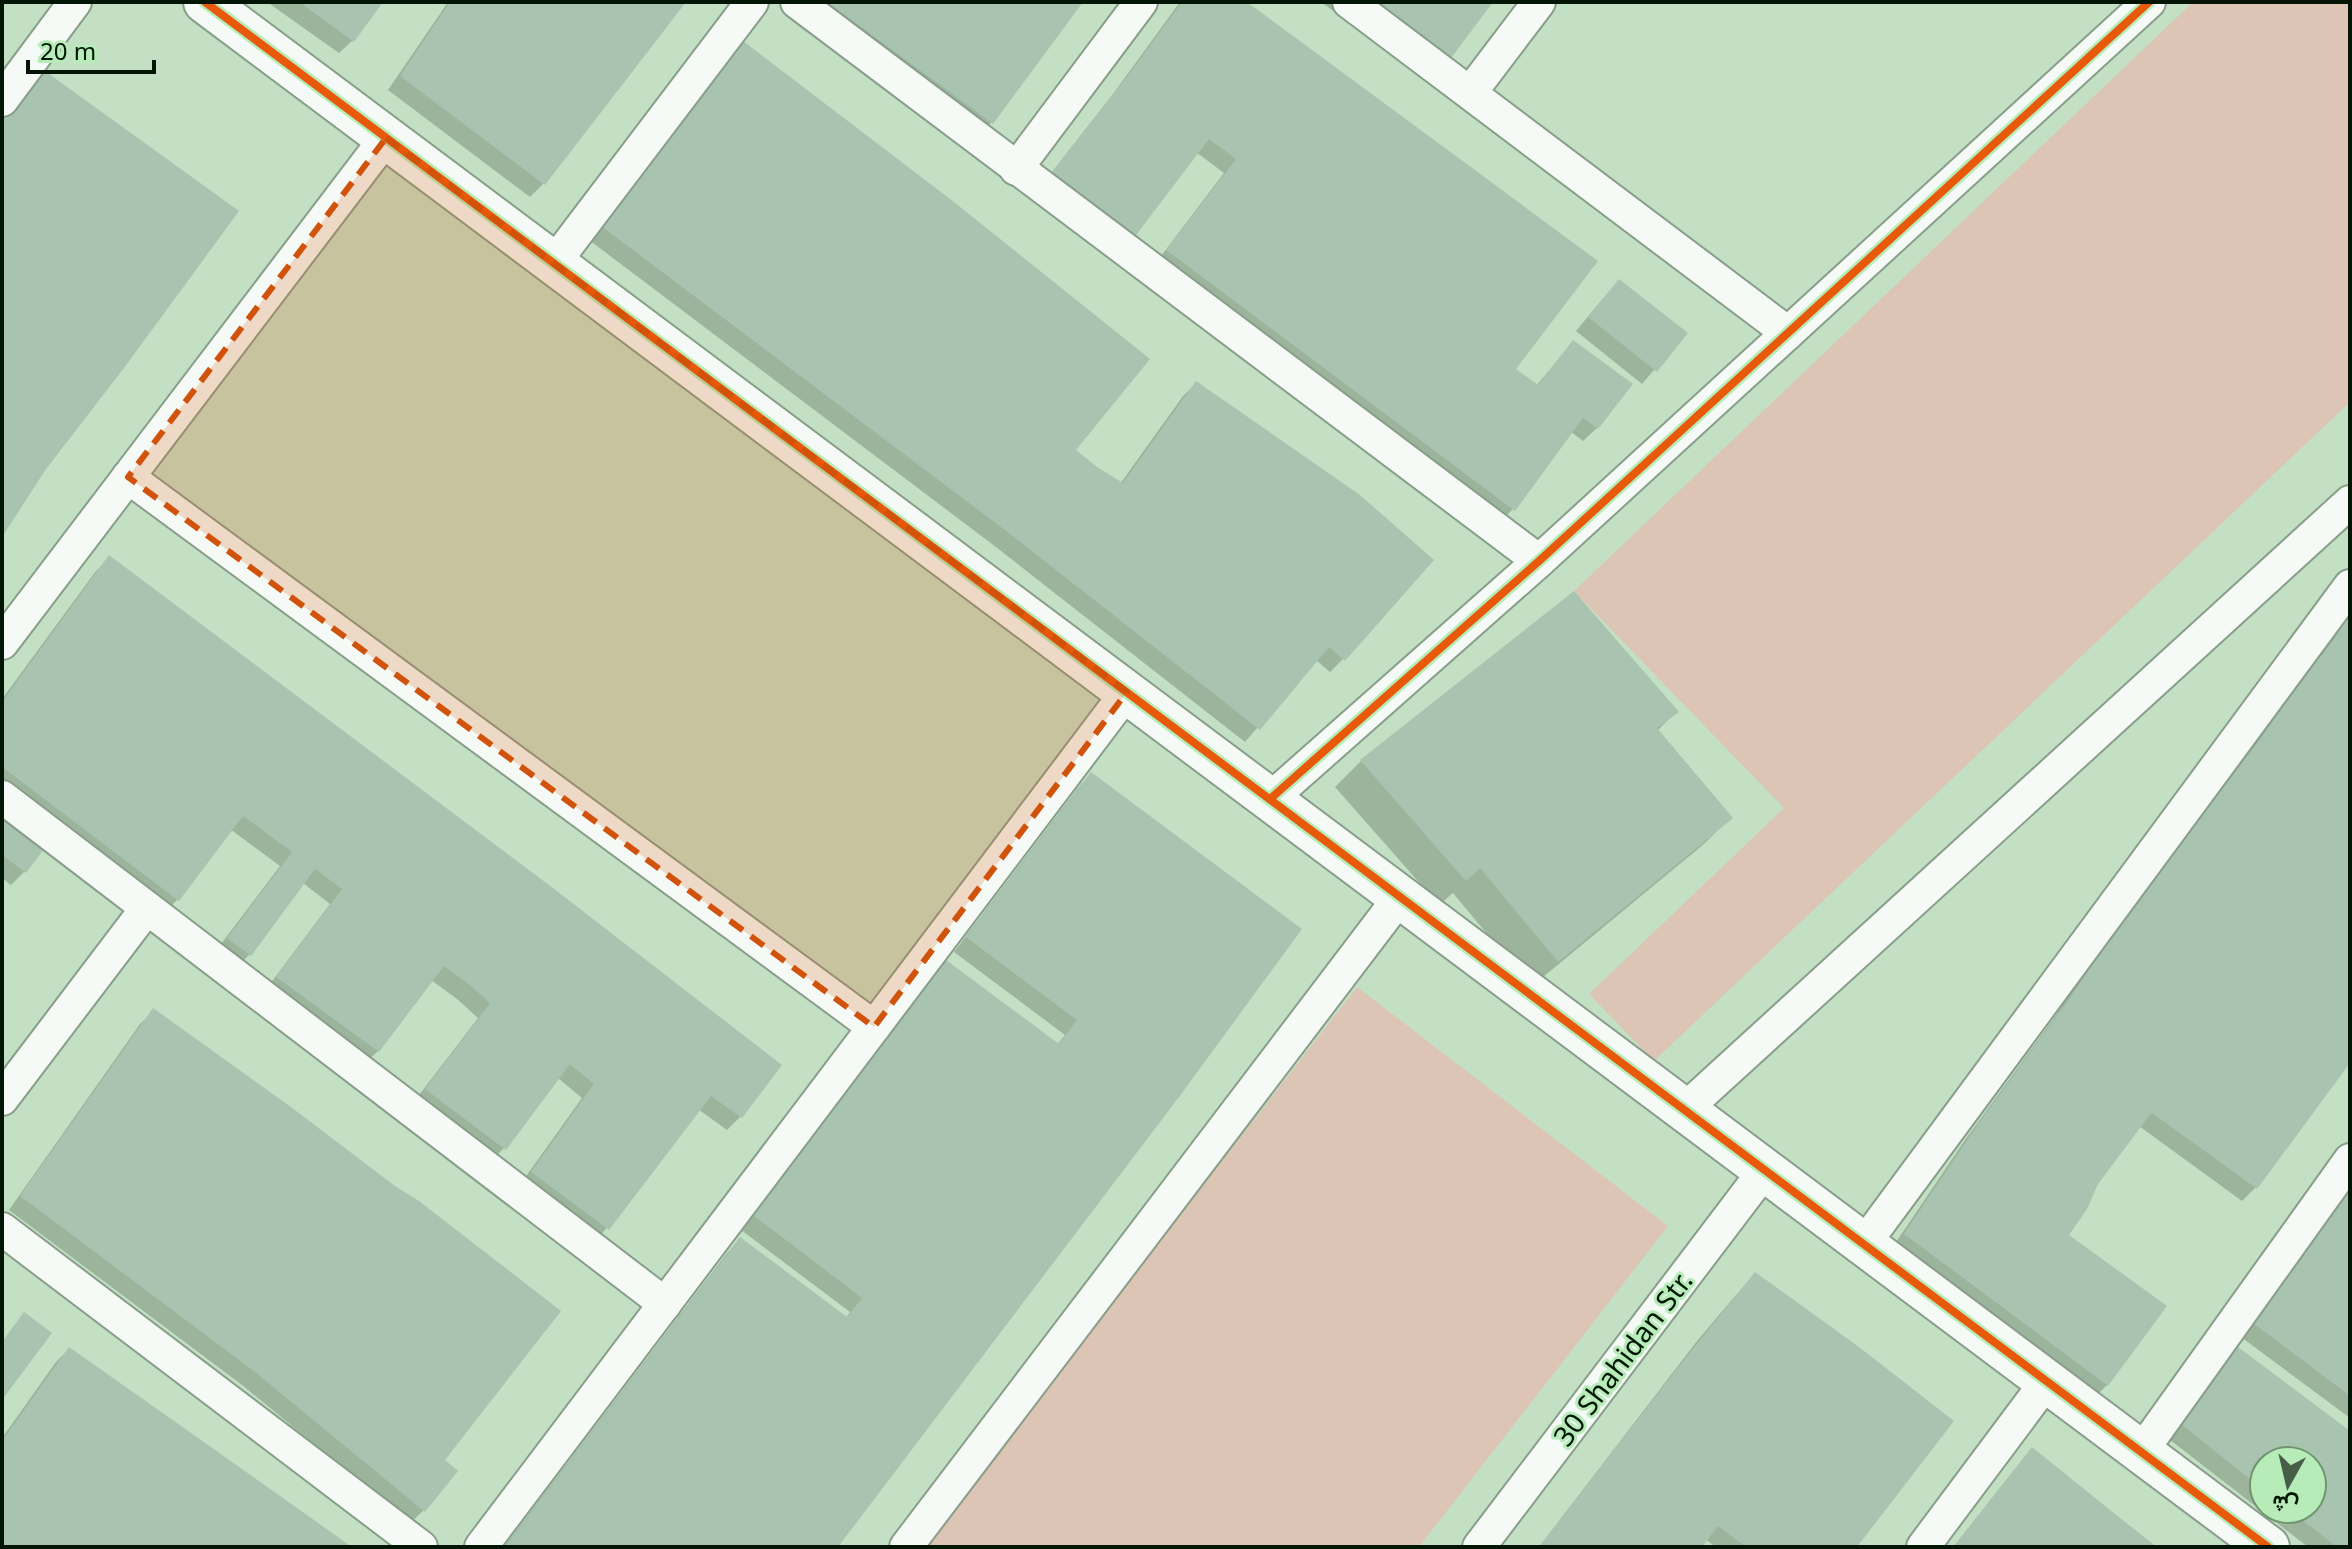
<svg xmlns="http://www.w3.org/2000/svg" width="2352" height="1549" font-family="'Noto Sans',Vazirmatn,sans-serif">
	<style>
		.grass { fill: #dcc5b5 }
		.shadow { fill: #0003; fill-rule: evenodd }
		.building { fill: #a8c3b0 }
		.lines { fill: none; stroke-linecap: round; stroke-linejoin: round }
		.minor-casing { stroke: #889e89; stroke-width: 36 }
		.tertiary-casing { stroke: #889e89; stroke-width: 46 }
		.minor { stroke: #f6faf6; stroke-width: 32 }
		.tertiary { stroke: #f6faf6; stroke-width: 42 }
		.cycleway-casing { stroke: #b7ecb9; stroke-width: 13 }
		.cycleway { stroke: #e8590c; stroke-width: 8 }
		.marked { fill: #d1520b; fill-opacity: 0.2; stroke: #d1520b; stroke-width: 6; stroke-dasharray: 16 10; stroke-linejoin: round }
		.labels { text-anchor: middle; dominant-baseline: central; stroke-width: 6; stroke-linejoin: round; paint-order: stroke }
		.street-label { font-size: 28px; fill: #031605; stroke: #b7ecb9 }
	</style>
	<rect width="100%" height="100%" fill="#c3e0c4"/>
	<g class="grass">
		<polygon points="2193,2 2350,2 2350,402 1654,1061 1589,994 1784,808 1574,591"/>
		<polygon points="1357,987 1668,1226 1419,1547 923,1547"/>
	</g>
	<g class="shadow">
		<polygon points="267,2 381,2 353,40 339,53"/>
		<polygon points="448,2 682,2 683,3 543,184 530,197 388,90"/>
		<polygon points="796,2 1080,2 991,123 978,136"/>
		<polygon points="1180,2 1243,2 1513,369 1536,386 1573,342 1597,428 1583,441 1571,432 1513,509 1500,522 1155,264 1224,173 1196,152 1135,234 1121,247 1041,186 1113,94"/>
		<polygon points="1321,2 1490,2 1368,26 1362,32"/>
		<polygon points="726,54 1073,451 1120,484 1183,396 1197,383 1343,659 1330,672 1316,660 1245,742 992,544 585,237"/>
		<polygon points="1606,295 1685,334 1642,384 1576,331"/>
		<polygon points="110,558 780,1065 740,1117 727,1130 698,1109 601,1235 572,1212 565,1219 519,1186 582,1098 558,1078 504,1148 491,1161 413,1103 478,1018 457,999 431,980 378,1051 364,1064 264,992 330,904 303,883 249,955 236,968 215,952 280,866 230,829 177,900 164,913 2,790 2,699 96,571"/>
		<polygon points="2350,614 2350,1060 2255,1188 2242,1201 2139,1126 2096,1183 2066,1235 2107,1385 2094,1398 1892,1248 1965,1140 2054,1018 2108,938 2246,757"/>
		<polygon points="1676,712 1657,731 1730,818 1704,844 1531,987 1453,893 1439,905 1335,787 1361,761"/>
		<polygon points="1091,774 1299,929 835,1547 504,1547 727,1253 741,1240 845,1319 850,1312 741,1230 817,1128 1057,1045 1065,1035 954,952 1078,788"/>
		<polygon points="2,814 25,871 11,885 2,878"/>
		<polygon points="154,1011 442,1460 424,1510 410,1523 242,1385 9,1210 140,1024"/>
		<polygon points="2350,1174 2350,1418 2233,1331"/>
		<polygon points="1756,1275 1855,1547 1716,1547 1705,1539 1699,1547 1539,1547 1697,1341 1736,1295"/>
		<path d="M2226,1341L2350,1433V1547H2308L2156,1429ZM2264,1461H2312V1509H2264Z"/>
		<polygon points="69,1349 348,1547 2,1547 2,1438 56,1362"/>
	</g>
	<g class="building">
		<polygon points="299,2 383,2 354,42"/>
		<polygon points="450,2 686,2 545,185 400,76"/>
		<polygon points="827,2 1083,2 993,124"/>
		<polygon points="1182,2 1247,2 1598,261 1516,369 1538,385 1573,340 1633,384 1598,429 1583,418 1515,511 1166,250 1236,159 1209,139 1136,235 1052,172 1126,78"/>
		<polygon points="1367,2 1493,2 1448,62"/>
		<polygon points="739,38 954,202 1150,359 1076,450 1097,467 1123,483 1196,381 1360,495 1434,560 1345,661 1329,647 1260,730 1005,530 597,223"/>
		<polygon points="38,66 239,211 124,368 46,469 2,537 2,116"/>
		<polygon points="1619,279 1688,333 1657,372 1588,317"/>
		<polygon points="109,555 549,885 782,1065 742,1118 711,1096 609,1230 531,1172 594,1084 570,1064 506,1150 425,1089 490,1003 471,986 444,966 379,1052 276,977 342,889 315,869 251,956 227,938 292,852 243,816 179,901 2,767 2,702"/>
		<polygon points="1574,591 1679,712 1657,728 1733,818 1558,962 1480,868 1466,881 1360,760"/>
		<polygon points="2350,614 2350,1063 2257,1189 2152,1113 2149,1116 2098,1184 2087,1209 2069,1235 2167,1306 2108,1386 1904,1234 1978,1124 2067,1002 2121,922 2259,741 2294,690 2332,642"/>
		<polygon points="1091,772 1302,929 1179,1097 838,1547 505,1547 740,1237 847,1317 862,1298 753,1215 942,957 1059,1044 1077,1020 966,937"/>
		<polygon points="2,811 47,845 26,873 2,855"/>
		<polygon points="153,1008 291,1107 395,1186 419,1201 561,1311 445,1460 458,1471 425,1512 255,1372 20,1196"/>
		<polygon points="2350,1177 2350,1396 2245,1317"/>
		<polygon points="1755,1272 1859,1347 1954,1421 1857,1547 1746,1547 1718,1526 1702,1547 1539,1547 1676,1370"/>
		<polygon points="24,1312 52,1333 2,1400 2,1342"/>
		<polygon points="2226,1338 2350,1431 2350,1547 2337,1547 2288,1509 2312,1509 2312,1461 2264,1461 2264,1490 2168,1414"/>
		<polygon points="69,1347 201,1440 352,1547 2,1547 2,1441"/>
		<polygon points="2032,1447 2120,1518 2157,1547 1953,1547"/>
	</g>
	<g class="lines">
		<defs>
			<g id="minor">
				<polyline points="797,2 1539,561"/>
				<polyline points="1349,2 1788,333"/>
				<polyline points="1470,93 1539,2"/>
				<polyline points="2,100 75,2"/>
				<polyline points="1016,169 1141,2"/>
				<polyline points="554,263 752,2"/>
				<polyline points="128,477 874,1027"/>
				<polyline points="2,643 386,138"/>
				<polyline points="2,797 665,1304"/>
				<polyline points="1270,799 1539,561 2149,2"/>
				<polyline points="2,1099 147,908"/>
				<polyline points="1684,1110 2350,502"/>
				<polyline points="2,1229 421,1547"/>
				<polyline points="1864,1244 2350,586"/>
				<polyline points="2141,1452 2350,1160"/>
				<polyline points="481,1547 1127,692"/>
				<polyline points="906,1547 1400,897"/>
				<polyline points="1479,1547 1765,1170"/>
				<polyline points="1923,1547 2047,1381"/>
			</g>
			<polyline id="tertiary" points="205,2 2268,1547"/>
		</defs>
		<use href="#minor" class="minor-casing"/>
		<use href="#tertiary" class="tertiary-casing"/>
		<use href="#minor" class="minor"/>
		<use href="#tertiary" class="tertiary"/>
		<defs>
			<g id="cycleway">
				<polyline points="205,2 2268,1547"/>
				<polyline points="1270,799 1539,561 2149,2"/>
			</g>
		</defs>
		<use href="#cycleway" class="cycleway-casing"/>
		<use href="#cycleway" class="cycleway"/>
	</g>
	<path class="marked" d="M386,138L1127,692L874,1027L128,477Z"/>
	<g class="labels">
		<g class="street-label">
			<text transform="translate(1622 1358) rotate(-53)">30 Shahidan Str.</text>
		</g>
	</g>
	<rect width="2352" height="1549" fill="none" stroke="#031605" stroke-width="8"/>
	<g transform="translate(2288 1485) rotate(188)"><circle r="38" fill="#b7ecb9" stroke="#6f9671" stroke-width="2"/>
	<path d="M0-6L14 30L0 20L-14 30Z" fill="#465d48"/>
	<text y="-12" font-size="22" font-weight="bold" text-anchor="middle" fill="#031605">ش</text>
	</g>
	<path d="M28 60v12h126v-12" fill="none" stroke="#031605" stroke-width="4"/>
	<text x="40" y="60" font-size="24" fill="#031605" stroke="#b7ecb9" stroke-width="6" paint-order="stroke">20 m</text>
</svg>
